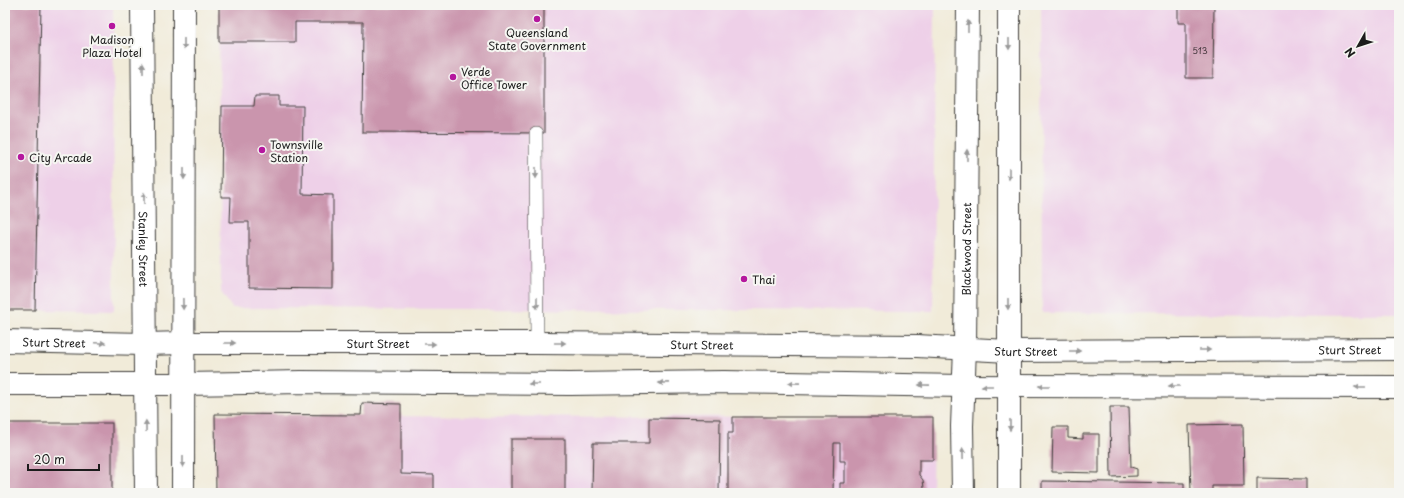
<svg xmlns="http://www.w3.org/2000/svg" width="1404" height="498" font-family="'Playpen Sans',sans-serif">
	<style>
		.built { fill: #eed0e8 }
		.building { fill: #ca95ad }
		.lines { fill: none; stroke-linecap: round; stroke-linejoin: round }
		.service-casing { stroke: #3c3b38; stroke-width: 14 }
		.secondary-casing { stroke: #3c3b38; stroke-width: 24 }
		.service { stroke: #fff; stroke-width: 13 }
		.secondary { stroke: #fff; stroke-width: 22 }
		.oneway { fill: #999 }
		.poi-dot { fill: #b5179e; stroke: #f6f6f2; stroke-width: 1.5 }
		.labels { text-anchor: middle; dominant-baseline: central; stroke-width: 4; stroke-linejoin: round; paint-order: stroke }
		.number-label { font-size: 9px; fill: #483a40 }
		.poi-label { font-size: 11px; fill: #1c1c1c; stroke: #f6f6f2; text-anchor: start }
		.street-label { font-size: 11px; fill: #1c1c1c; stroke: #f6f6f2 }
	</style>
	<rect width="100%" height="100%" fill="#f6f6f2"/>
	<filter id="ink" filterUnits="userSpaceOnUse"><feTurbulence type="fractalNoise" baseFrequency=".025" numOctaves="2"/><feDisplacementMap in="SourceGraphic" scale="8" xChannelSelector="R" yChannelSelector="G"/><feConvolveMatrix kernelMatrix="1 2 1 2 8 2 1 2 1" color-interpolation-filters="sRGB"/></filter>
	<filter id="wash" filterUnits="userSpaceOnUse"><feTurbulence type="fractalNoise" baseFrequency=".012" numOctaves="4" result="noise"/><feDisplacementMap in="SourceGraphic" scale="16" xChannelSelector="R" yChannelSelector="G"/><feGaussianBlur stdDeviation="0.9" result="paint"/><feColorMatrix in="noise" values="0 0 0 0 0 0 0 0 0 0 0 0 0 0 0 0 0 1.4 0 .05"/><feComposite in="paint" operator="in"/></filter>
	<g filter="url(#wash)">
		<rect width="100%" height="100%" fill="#f1ebd9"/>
		<g class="built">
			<polygon points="5,5 113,5 114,311 35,310"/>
			<polygon points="219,5 935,5 933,311 232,308 221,292"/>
			<polygon points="1041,5 1399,5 1399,314 1042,313"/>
			<polygon points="218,416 933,417 932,493 218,493"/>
		</g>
		<g id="blocks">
			<g class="building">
				<polygon points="5,5 41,5 35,310 5,310"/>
				<polygon points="219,5 544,5 544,133 362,132 363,22 295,22 295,42 219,42"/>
				<polygon points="1178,5 1214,5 1213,78 1186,78 1186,23 1178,23"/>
				<polygon points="255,96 279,96 279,106 303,106 302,194 333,195 333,289 249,288 249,222 230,222 231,197 221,197 222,106 254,106"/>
				<polygon points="362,403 401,404 401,474 434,475 434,493 290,492 290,493 216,493 215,414 361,415"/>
				<polygon points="1110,407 1129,407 1131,467 1137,469 1137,476 1111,477"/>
				<polygon points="733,417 933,417 933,460 919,460 919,475 923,480 924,488 919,493 840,493 840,483 845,483 845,461 840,461 840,443 834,443 833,493 728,493 728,433 733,433"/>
				<polygon points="649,418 720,419 719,493 592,493 593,443 649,443"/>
				<rect x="5" y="423" width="107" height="70"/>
				<polygon points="1243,424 1244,486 1212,486 1212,493 1191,493 1189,425"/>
				<polygon points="1053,427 1068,427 1068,438 1083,439 1083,434 1099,434 1099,473 1052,472"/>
				<rect x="511" y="439" width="54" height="54"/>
				<polygon points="1257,478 1306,479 1306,493 1257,493"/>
				<polygon points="1042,481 1184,483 1184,493 1042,493"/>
			</g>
		</g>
	</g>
	<g filter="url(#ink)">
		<use href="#blocks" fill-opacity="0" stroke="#3c3b38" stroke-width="1"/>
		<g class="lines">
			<defs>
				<polyline id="service" points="536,134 537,343"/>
				<g id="secondary">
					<path id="s1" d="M142,5L146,493"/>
					<polyline points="1009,5 1009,493"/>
					<path id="s2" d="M5,341L145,344L183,343H537L917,346L1008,351L1399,349"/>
					<polyline points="5,384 183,384 301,382 570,384 724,382 963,386 1399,387"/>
					<polyline points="183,493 184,5"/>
					<path id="s3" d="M963,493L962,426L965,348L968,5"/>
				</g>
			</defs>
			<use href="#service" class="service-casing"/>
			<use href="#secondary" class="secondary-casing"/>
			<use href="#service" class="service"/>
			<use href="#secondary" class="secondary"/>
		</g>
		<defs><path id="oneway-solid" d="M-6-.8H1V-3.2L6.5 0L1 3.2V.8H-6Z"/></defs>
		<g class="oneway">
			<use href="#oneway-solid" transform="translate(968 26) rotate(-90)"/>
			<use href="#oneway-solid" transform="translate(184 44) rotate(90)"/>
			<use href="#oneway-solid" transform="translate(1009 44) rotate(90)"/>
			<use href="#oneway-solid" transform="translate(143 68) rotate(-90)"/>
			<use href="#oneway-solid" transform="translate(967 155) rotate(-90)"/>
			<use href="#oneway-solid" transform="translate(536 173) rotate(90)"/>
			<use href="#oneway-solid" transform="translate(184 174) rotate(90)"/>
			<use href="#oneway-solid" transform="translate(1009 174) rotate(90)"/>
			<use href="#oneway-solid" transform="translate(144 198) rotate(-90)"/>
			<use href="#oneway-solid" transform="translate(537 303) rotate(90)"/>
			<use href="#oneway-solid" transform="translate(183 304) rotate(89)"/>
			<use href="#oneway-solid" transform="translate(1008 304) rotate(90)"/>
			<use href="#oneway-solid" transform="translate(100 343) rotate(2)"/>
			<use href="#oneway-solid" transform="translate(230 343)"/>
			<use href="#oneway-solid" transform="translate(560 343)"/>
			<use href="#oneway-solid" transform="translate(430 344)"/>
			<use href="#oneway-solid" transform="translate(1205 350)"/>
			<use href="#oneway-solid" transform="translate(1075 351)"/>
			<use href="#oneway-solid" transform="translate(664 383) rotate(179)"/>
			<use href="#oneway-solid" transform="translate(794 383) rotate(-179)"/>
			<use href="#oneway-solid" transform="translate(534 384) rotate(-180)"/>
			<use href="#oneway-solid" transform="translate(924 385) rotate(-179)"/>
			<use href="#oneway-solid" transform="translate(987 386) rotate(180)"/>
			<use href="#oneway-solid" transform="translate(1044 386) rotate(-180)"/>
			<use href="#oneway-solid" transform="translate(1174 386) rotate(-180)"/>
			<use href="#oneway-solid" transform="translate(1360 387) rotate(-180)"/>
			<use href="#oneway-solid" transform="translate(1010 425) rotate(90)"/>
			<use href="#oneway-solid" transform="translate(146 426) rotate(-91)"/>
			<use href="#oneway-solid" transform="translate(963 454) rotate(-91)"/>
			<use href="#oneway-solid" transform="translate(183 462) rotate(90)"/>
		</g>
	</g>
	<g class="poi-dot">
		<circle cx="537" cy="19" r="4"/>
		<circle cx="112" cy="26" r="4"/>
		<circle cx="453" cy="77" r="4"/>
		<circle cx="262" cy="150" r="4"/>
		<circle cx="21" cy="157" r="4"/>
		<circle cx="744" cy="279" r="4"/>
	</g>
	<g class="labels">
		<g class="number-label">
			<text x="1200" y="50">513</text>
		</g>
		<g class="poi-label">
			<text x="537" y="32" text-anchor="middle">Queensland<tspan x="537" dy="13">State Government</tspan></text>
			<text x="112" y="39" text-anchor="middle">Madison<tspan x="112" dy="13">Plaza Hotel</tspan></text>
			<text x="461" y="71">Verde<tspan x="461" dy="13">Office Tower</tspan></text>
			<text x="270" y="144">Townsville<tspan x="270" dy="13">Station</tspan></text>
			<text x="29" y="157">City Arcade</text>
			<text x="752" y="279">Thai</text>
		</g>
		<g class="street-label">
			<text stroke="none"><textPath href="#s1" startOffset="244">Stanley Street</textPath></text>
			<text stroke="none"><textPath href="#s3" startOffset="244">Blackwood Street</textPath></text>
			<text stroke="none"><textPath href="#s2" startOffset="49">Sturt Street</textPath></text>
			<text stroke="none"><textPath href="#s2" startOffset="373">Sturt Street</textPath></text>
			<text stroke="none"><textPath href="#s2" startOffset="697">Sturt Street</textPath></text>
			<text stroke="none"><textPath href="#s2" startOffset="1345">Sturt Street</textPath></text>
			<text stroke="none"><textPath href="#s2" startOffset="1021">Sturt Street</textPath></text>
		</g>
	</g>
	<rect width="1404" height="498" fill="none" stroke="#f6f6f2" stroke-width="20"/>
	<g transform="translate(1358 46) rotate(231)" stroke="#f6f6f2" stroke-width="3" paint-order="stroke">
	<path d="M0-3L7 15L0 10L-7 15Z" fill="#1c1c1c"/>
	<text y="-6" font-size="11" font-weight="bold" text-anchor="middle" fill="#1c1c1c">N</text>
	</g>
	<path d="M28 464v6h71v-6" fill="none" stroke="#1c1c1c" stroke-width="2"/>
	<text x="34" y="464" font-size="12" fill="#1c1c1c" stroke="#f6f6f2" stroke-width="3" paint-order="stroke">20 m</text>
</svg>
